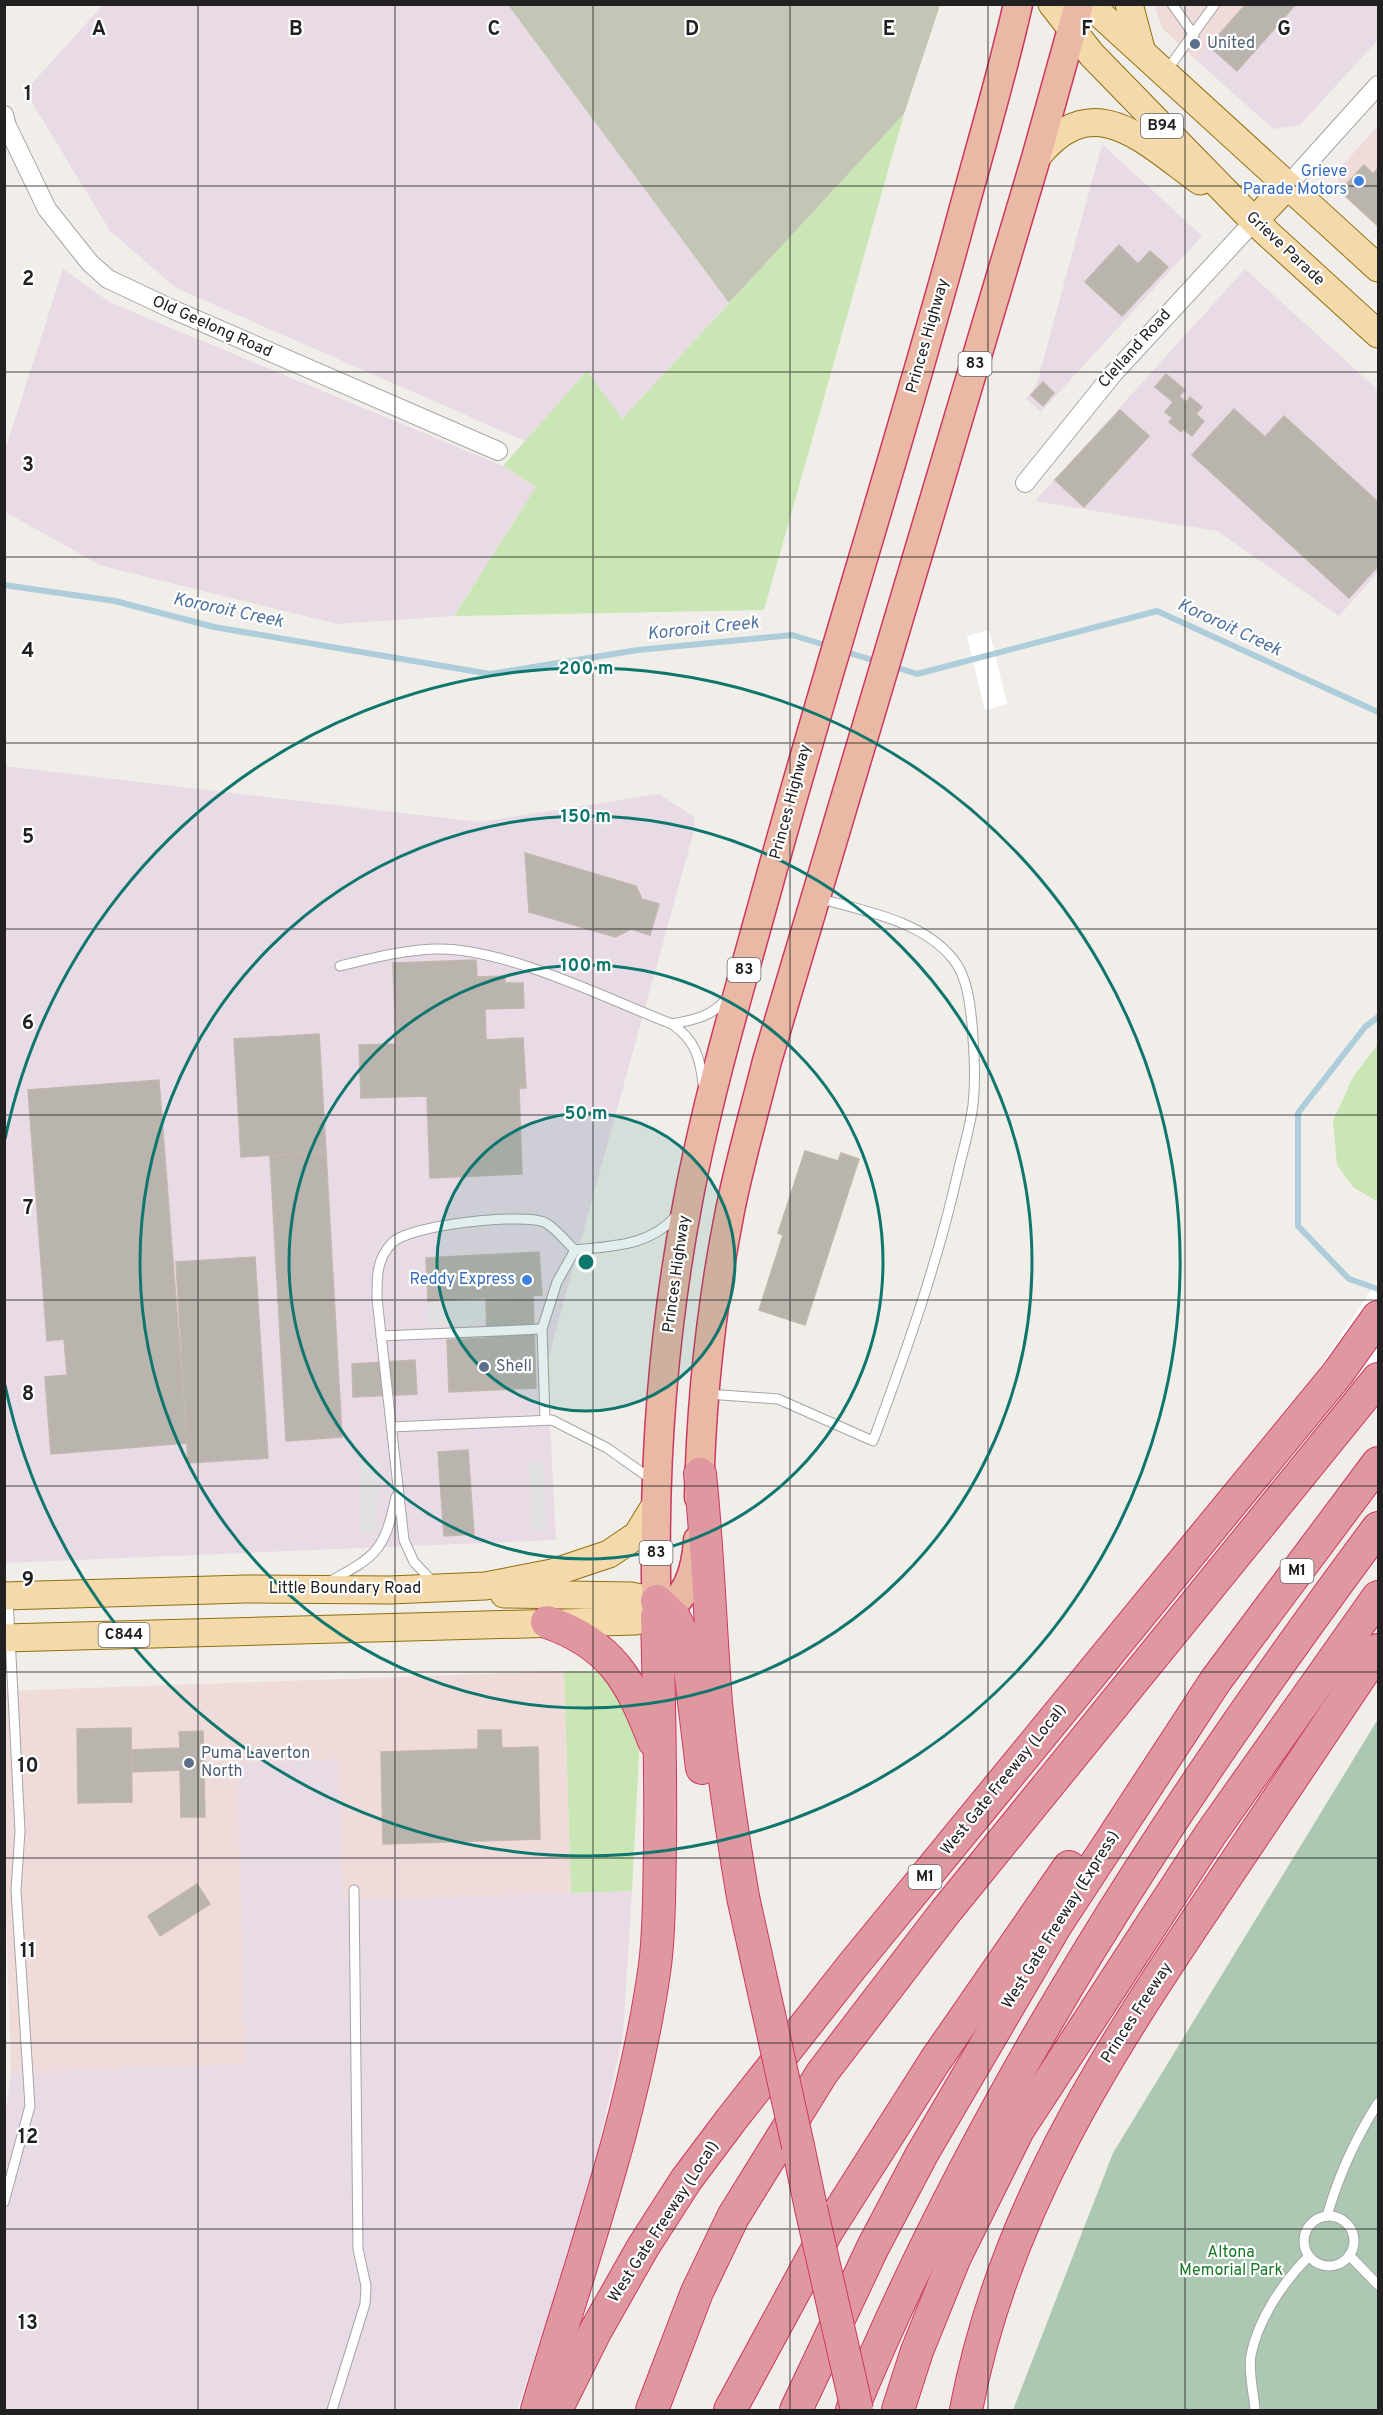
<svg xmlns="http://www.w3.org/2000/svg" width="1383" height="2415" font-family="Overpass,sans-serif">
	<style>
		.commercial { fill: #efdcda }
		.industrial { fill: #e9dbe5 }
		.construction { fill: #c3c5b5 }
		.grass { fill: #c9e6b4 }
		.cemetery { fill: #acc7b2 }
		.parking { fill: #e1e1e1 }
		.pier { fill: #fff }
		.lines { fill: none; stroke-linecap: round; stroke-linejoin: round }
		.stream { stroke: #adcdda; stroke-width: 6 }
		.building { fill: #bab4ae; stroke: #c1b7ac; stroke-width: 1.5 }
		.service-casing { stroke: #a5a5a5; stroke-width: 11 }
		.minor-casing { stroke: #a5a5a5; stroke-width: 20 }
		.primary-casing { stroke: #916f0d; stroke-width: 29 }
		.trunk-casing { stroke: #cd3860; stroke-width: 31 }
		.motorway-casing { stroke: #cd3860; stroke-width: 34 }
		.service { stroke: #fff; stroke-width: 9 }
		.minor { stroke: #fff; stroke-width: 18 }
		.primary { stroke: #f4daaa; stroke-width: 27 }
		.trunk { stroke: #eab9a5; stroke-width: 28 }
		.motorway { stroke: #e098a0; stroke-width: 32 }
		.motorway-bridge-casing { stroke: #cd3860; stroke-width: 34; stroke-linecap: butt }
		.motorway-bridge { stroke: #e098a0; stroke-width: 32 }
		.grid { fill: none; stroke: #212121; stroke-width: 1.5; stroke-opacity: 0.55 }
		.ring { fill: none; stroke: #0f766e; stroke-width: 3 }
		.service-dot { fill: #5c6f8a; stroke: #fff; stroke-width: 2 }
		.shop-dot { fill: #3f7fe0; stroke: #fff; stroke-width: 2 }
		.labels { text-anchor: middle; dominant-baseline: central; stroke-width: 4.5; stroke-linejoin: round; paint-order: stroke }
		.shield { fill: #fff; stroke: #646464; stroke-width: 1.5 }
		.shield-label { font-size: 15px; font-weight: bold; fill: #212121 }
		.service-label { font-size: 16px; fill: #4e5e75; stroke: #fff; text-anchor: start }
		.shop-label { font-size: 16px; fill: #366cbe; stroke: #fff; text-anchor: end }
		.street-label { font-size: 16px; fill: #212121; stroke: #fff }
		.park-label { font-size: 16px; fill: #167825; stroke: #fff }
		.water-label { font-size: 18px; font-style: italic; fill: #5274a1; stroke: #fff }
		.grid-label { font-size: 20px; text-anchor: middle; font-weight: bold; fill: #212121; stroke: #fff; stroke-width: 4.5; stroke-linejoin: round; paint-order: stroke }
		.centre { fill: #0f766e; stroke: #fff; stroke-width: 3 }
		.ring-label { font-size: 18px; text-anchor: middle; font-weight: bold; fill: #0f766e; stroke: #fff; stroke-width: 4.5; stroke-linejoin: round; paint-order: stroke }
	</style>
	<rect width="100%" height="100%" fill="#f1eee9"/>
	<g class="commercial">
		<polygon points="1154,5 1246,5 1196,60 1162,28"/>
		<polygon points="1378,126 1378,227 1339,192 1338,170"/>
		<polygon points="564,1671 571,1893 343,1901 338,1759 237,1763 246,2064 11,2073 5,1875 4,1691"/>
	</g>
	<g class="industrial">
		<polygon points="103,5 508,5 729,303 622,419 587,372 525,441 176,288 110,231 25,91"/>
		<polygon points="1246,5 1378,5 1378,40 1300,125 1273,129 1196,60"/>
		<polygon points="1102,144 1202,236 1041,412 1026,399 1037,383"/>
		<polygon points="63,269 111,303 503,466 536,487 454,616 337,624 102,566 5,512 5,450"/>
		<polygon points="1245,269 1378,390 1378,572 1339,616 1217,531 1035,501"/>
		<polygon points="4,766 479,822 659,794 694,817 695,827 547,1363 556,1540 5,1563"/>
		<polygon points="338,1759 343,1901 632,1891 623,2035 588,2194 517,2410 5,2410 4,2125 11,2073 246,2064 237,1763"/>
	</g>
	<polygon class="construction" points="508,5 940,5 904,114 729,303"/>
	<g class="grass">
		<polygon points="904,114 764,610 454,616 536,487 503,466 587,371 622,419"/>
		<polygon points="1378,1044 1378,1202 1353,1187 1337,1165 1333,1121 1353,1077"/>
		<polygon points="564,1671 611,1672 640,1736 632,1891 571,1893"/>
	</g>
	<polygon class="cemetery" points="1378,1719 1378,2410 1013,2410 1113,2153"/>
	<g class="parking">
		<polygon points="484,1298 485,1322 428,1326 428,1301"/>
		<polygon points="379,1461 375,1534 360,1534 360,1463"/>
		<polygon points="529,1461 543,1461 546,1529 531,1530"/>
	</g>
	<g class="pier">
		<polygon points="989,630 1007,704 985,710 967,636"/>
		<polygon points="1378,1280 1378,1383 1319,1368"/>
	</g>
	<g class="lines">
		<g class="stream">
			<polyline points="4,585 115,601 214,627 490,674 638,650 792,635 828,646"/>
			<polyline points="843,651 879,662"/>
			<polyline points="892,666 917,674 1157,611 1378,712"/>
			<polyline points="1378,1017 1365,1027 1298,1113 1298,1226 1349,1279 1378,1289"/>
		</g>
	</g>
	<g class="building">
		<polygon points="1246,4 1296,4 1237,71 1209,46"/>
		<polygon points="1364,165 1373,174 1378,168 1378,226 1340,191"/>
		<polygon points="1119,245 1138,264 1150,251 1168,267 1122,316 1085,282"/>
		<polygon points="1166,374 1185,390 1179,396 1186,402 1190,397 1202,407 1196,414 1204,421 1192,436 1183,429 1181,432 1169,422 1173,418 1165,412 1173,402 1155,387"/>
		<polygon points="1043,382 1054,393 1043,406 1031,395"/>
		<polygon points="1234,409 1265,437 1284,416 1378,502 1378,566 1349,598 1192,455"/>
		<polygon points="1120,410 1149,436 1084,507 1055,480"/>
		<polygon points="525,853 636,886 642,899 659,904 650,935 631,929 615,937 529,912"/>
		<polygon points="476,960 477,977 505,976 505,983 523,983 524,1008 485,1009 486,1040 523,1038 526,1088 519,1088 522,1174 430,1178 427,1096 361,1098 359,1045 396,1044 393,963"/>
		<polygon points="319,1034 326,1152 241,1157 234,1039"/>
		<polygon points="159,1080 187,1443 51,1454 45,1377 67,1375 64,1339 47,1341 28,1090"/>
		<polygon points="805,1151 838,1161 841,1153 859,1159 805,1325 759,1310 783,1235 778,1233"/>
		<polygon points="326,1153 342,1437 286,1441 270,1156"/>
		<polygon points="539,1252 542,1295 428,1301 426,1258"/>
		<polygon points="255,1257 268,1458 188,1463 176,1262"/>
		<polygon points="533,1296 536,1388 449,1392 447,1340 487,1338 486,1298"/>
		<polygon points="415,1360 417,1394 353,1397 352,1364"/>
		<polygon points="468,1450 474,1534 444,1536 438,1452"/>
		<polygon points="131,1728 132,1802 78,1803 77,1729"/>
		<polygon points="478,1730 501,1730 502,1748 538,1747 540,1839 383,1844 381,1752 478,1749"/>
		<polygon points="203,1731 205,1817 181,1817 180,1770 131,1772 131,1750 180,1748 179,1732"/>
		<polygon points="197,1884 210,1904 160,1936 148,1916"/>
	</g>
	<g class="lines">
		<defs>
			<g id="service">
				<polyline points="1172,4 1194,35"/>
				<polyline points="1167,70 1215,4"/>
				<path d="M340,966C372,958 403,950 436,949C504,947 607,999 672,1024C695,1040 700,1057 703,1084"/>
				<path d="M672,1024C694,1020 714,1016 728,997"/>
				<polyline points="381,1336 542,1329"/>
				<path d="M707,1394L778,1399L873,1441C906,1352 937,1265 958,1172C963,1150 970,1128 973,1105C976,1078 974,1051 972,1024C970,1003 967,976 953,959C922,920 863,911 818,898"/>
				<polyline points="545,1419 542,1329 557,1282 575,1250"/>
				<polyline points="391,1427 552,1420 607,1448 651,1479"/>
				<path d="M329,1582C376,1556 384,1552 396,1497"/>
				<path d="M433,1582L414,1562L404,1540L377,1299C377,1277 376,1260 392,1243C408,1225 522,1213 544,1222C555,1227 566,1242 575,1250C614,1246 650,1246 677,1215"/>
				<polyline points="4,2202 30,2106 16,1890 20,1831 8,1598"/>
				<path d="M1327,2216C1339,2174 1355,2139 1378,2103"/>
				<circle cx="1329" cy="2241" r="25"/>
				<polyline points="1349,2255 1378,2285"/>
				<polyline points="332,2410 365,2304 366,2286 358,2249 354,1890"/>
				<path d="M1255,2410C1254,2394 1248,2372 1251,2355C1258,2319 1284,2281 1309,2256"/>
			</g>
			<g id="minor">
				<polyline points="4,115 7,126 47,209 90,263 108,279 174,310 498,451"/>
				<polyline points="1287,186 1378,85"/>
				<polyline points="1025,483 1113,374 1254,221"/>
			</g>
			<g id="primary">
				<polyline points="1052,4 1092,55 1254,221 1378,334"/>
				<polyline points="1089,4 1378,268"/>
				<polyline points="1129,4 1141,49"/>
				<path d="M1036,158C1093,85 1144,141 1200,181"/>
				<polyline points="1254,221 1287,186"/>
				<polyline points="504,1594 631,1596 657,1601"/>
				<polyline points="4,1596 246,1589 390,1590 485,1586 552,1573 609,1554 637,1535 656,1504"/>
				<polyline points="4,1638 635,1621 657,1616"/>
			</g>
			<g id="trunk">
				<path d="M699,1497C701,1403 711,1308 729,1216C739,1164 754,1113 767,1061L1036,158L1079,4"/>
				<path d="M698,1540C696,1572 687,1600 657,1616C652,1477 662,1338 688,1201C708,1095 739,991 768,886C828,667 898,450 958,230C978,155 1001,80 1018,4"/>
			</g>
			<g id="motorway">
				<path d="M700,1474C708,1550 710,1625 716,1702C722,1767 732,1832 743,1897"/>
				<polyline points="657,1601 674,1617 687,1644 702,1768"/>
				<path d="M547,1622C611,1644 631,1681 654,1741"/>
				<polyline points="798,2146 811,2208"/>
				<path d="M537,2410C580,2263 634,2118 655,1965C660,1926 659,1886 660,1847C661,1770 659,1693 657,1616"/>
				<polyline points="556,2410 596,2330 643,2247 686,2180 731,2120 853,1965 1338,1373 1378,1317"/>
				<polyline points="652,2410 697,2292 733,2217 822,2073 946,1911 1378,1379"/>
				<polyline points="730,2410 827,2231 935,2061 1069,1867"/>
				<polyline points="796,2410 873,2247 922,2154 1056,1925 1216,1680 1378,1463"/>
				<path d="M852,2410C983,2094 1174,1802 1378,1528"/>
				<polyline points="898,2410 917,2351 955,2257 1018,2130 1210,1835 1378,1597"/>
				<path d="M966,2410C1003,2215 1102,2061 1211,1899C1267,1816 1323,1733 1378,1650"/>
			</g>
		</defs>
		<use href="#service" class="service-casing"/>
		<use href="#minor" class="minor-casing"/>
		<use href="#primary" class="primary-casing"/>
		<use href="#trunk" class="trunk-casing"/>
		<use href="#motorway" class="motorway-casing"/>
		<use href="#service" class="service"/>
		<use href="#minor" class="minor"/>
		<use href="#primary" class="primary"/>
		<use href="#trunk" class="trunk"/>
		<use href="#motorway" class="motorway"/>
		<defs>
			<g id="motorway-bridge">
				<polyline points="743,1897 798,2146"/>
				<polyline points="811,2208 857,2410"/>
			</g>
		</defs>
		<use href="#motorway-bridge" class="motorway-bridge-casing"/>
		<use href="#motorway-bridge" class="motorway-bridge"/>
	</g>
	<path class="grid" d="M198,4V2410M395,4V2410M593,4V2410M790,4V2410M988,4V2410M1185,4V2410M4,186H1378M4,372H1378M4,557H1378M4,743H1378M4,929H1378M4,1115H1378M4,1300H1378M4,1486H1378M4,1672H1378M4,1858H1378M4,2043H1378M4,2229H1378"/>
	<circle cx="586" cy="1262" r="149" fill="#0f766e" fill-opacity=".12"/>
	<g class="ring">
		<circle cx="586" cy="1262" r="149"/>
		<circle cx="586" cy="1262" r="297"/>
		<circle cx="586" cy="1262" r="446"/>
		<path d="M5 1139A594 594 0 1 1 5 1385"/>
	</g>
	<g class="service-dot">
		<circle cx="1195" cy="44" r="6"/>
		<circle cx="484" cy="1367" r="6"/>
		<circle cx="189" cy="1763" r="6"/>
	</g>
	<g class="shop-dot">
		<circle cx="1359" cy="181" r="6"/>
		<circle cx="527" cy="1280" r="6"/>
	</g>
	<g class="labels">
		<g class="shield">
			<rect x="1141" y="114" width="42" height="24" rx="4.5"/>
			<rect x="958.5" y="352" width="33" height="24" rx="4.5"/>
			<rect x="727.5" y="958" width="33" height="24" rx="4.5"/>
			<rect x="639.5" y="1541" width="33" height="24" rx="4.5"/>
			<rect x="1280.5" y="1559" width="33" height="24" rx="4.5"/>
			<rect x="98.5" y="1623" width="51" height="24" rx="4.5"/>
			<rect x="908.5" y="1865" width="33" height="24" rx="4.5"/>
		</g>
		<g class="shield-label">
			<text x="1162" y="126">B94</text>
			<text x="975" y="364">83</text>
			<text x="744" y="970">83</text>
			<text x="656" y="1553">83</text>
			<text x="1297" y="1571">M1</text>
			<text x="124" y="1635">C844</text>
			<text x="925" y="1877">M1</text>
		</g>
		<g class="service-label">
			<text x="1207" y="44">United</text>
			<text x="496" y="1367">Shell</text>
			<text x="201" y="1754">Puma Laverton<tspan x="201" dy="18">North</tspan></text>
		</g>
		<g class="shop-label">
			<text x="1347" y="172">Grieve<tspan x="1347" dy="18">Parade Motors</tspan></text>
			<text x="515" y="1280">Reddy Express</text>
		</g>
		<g class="street-label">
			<text transform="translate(1285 249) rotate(43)">Grieve Parade</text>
			<text transform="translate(212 327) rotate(24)">Old Geelong Road</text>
			<text transform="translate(928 336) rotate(-74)">Princes Highway</text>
			<text transform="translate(1135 349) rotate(-48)">Clelland Road</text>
			<text transform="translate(791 802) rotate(-75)">Princes Highway</text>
			<text transform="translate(677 1274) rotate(-82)">Princes Highway</text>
			<text x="345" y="1589">Little Boundary Road</text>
			<text transform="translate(1004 1780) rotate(-51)">West Gate Freeway (Local)</text>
			<text transform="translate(1061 1920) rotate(-58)">West Gate Freeway (Express)</text>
			<text transform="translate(1137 2013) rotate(-57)">Princes Freeway</text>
			<text transform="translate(664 2222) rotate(-57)">West Gate Freeway (Local)</text>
		</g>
		<g class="park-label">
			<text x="1231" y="2253">Altona<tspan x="1231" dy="18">Memorial Park</tspan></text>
		</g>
		<g class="water-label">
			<text transform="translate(228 611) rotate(12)">Kororoit Creek</text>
			<text transform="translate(1229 628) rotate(25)">Kororoit Creek</text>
			<text transform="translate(703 629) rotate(-6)">Kororoit Creek</text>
		</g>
	</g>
	<g class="grid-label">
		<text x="99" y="35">A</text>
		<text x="296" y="35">B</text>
		<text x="494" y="35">C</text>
		<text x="692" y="35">D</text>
		<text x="889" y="35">E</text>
		<text x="1087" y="35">F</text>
		<text x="1284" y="35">G</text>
		<text x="28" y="100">1</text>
		<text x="28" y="285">2</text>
		<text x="28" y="471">3</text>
		<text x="28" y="657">4</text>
		<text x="28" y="843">5</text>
		<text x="28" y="1029">6</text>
		<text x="28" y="1214">7</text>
		<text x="28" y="1400">8</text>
		<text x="28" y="1586">9</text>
		<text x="28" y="1772">10</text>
		<text x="28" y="1957">11</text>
		<text x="28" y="2143">12</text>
		<text x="28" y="2329">13</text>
	</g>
	<circle cx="586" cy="1262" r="9" class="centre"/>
	<g class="ring-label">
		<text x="586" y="674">200 m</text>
		<text x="586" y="822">150 m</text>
		<text x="586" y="971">100 m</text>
		<text x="586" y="1119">50 m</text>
	</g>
	<rect width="1383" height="2415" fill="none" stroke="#212121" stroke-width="12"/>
</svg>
